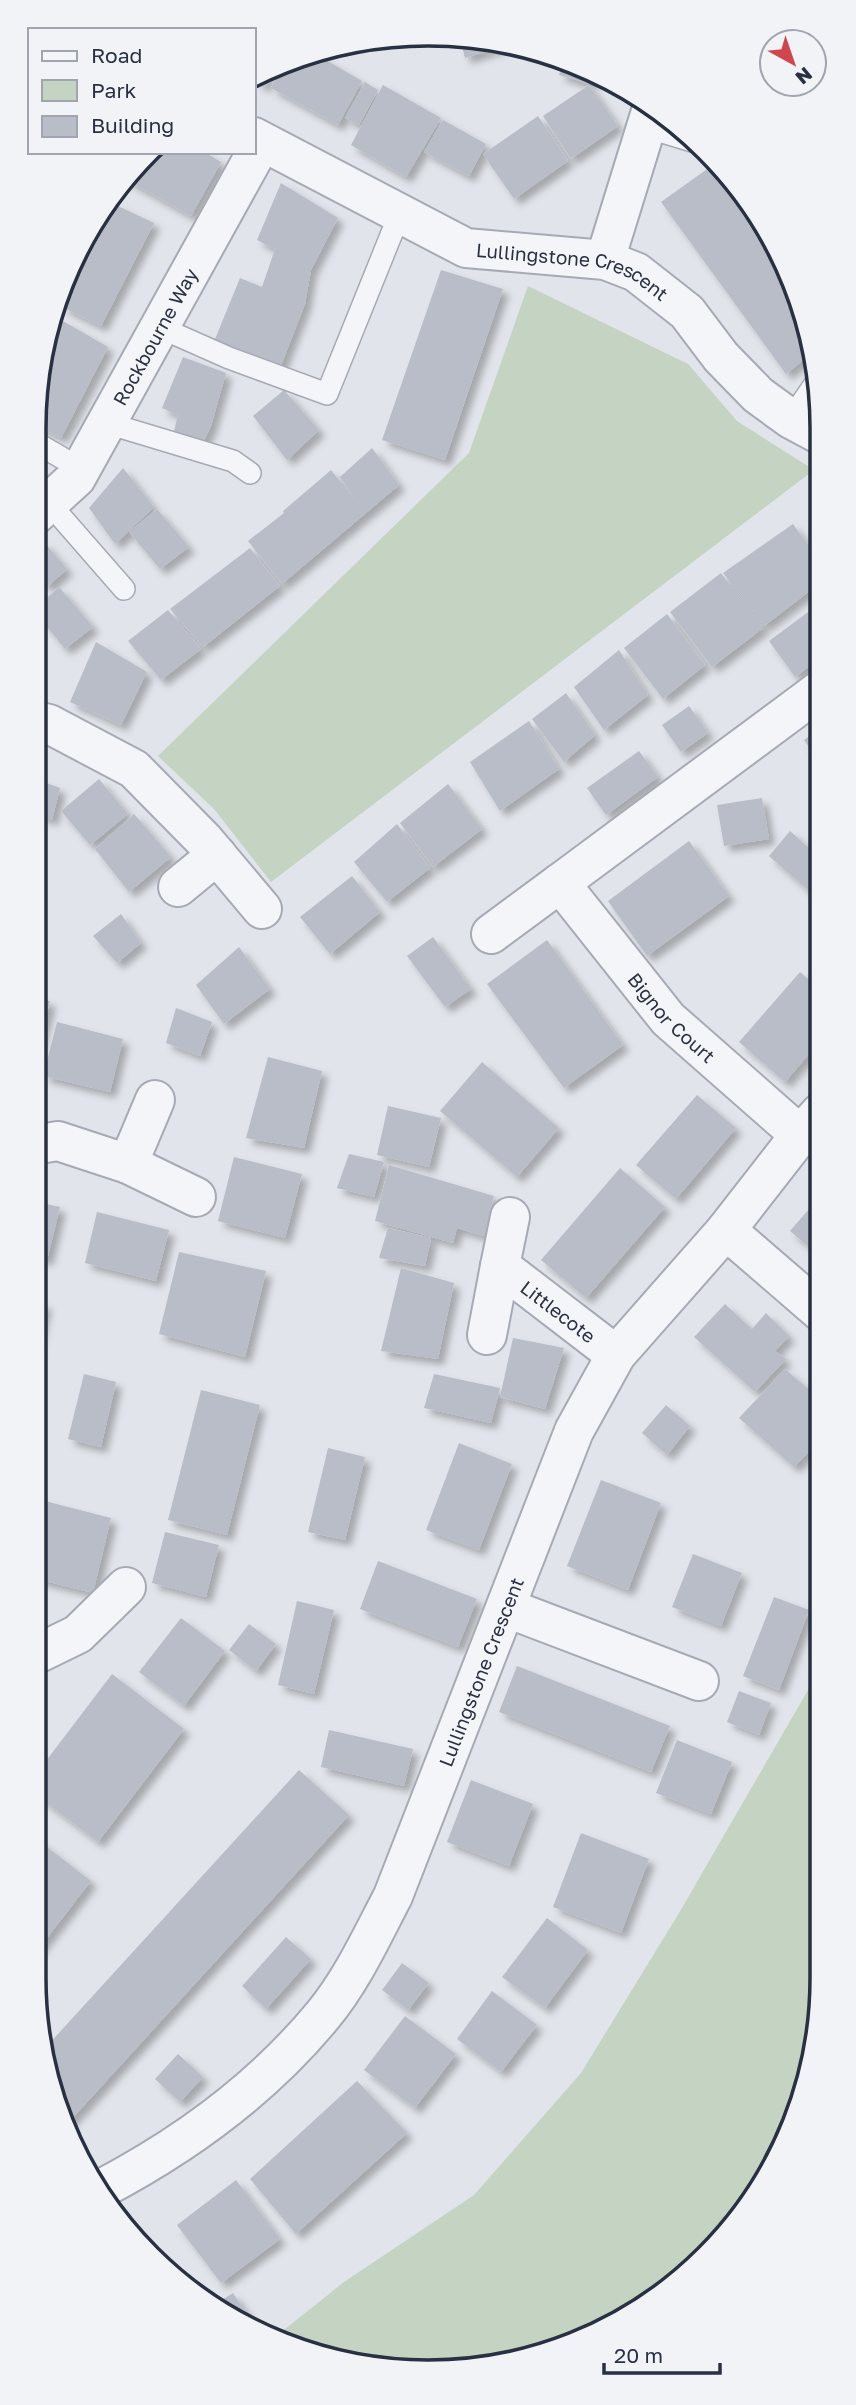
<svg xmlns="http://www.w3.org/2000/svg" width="856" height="2405" font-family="'Golos Text',sans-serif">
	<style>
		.green { fill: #c5d4c2 }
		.building { fill: #b8bdc7; filter: url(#shadow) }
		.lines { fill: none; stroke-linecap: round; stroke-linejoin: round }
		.lane-casing { stroke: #a6aab4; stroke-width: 24 }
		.street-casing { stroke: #a6aab4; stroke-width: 42 }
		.lane { stroke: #f4f5f8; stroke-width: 21 }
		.street { stroke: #f4f5f8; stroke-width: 38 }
		.labels { text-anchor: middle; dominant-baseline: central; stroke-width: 6; stroke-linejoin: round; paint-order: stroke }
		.street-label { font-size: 19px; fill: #293042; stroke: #f1f3f7 }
		.rim { fill: none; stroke: #293042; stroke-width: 3.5 }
	</style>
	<defs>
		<filter id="shadow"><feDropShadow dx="6" dy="6" stdDeviation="3.5" flood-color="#0004"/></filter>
	</defs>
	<rect width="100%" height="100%" fill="#e1e4ea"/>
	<g class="green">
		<polygon points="528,286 688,364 737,421 814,470 271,882 214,809 158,756 469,453"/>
		<polygon points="822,1654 823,1977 809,2079 756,2197 648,2305 530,2358 377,2368 275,2337 344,2282 474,2195 581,2073 679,1913 815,1678"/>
	</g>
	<g class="building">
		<polygon points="461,42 506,45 465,58"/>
		<polygon points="319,56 362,81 338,125 271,88 281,69"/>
		<polygon points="564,61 594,73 590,84 559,75"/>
		<polygon points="273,72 264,87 254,80 254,78"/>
		<polygon points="365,82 378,90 359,125 345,118"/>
		<polygon points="383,85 441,118 406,177 351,145"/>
		<polygon points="589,85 618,126 571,159 543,116"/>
		<polygon points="538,116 568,161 514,199 483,154"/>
		<polygon points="443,120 486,144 469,176 424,152"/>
		<polygon points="155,152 204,152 221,162 191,216 125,179"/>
		<polygon points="717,162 786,266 812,353 786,374 661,202"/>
		<polygon points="281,183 338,218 311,270 305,304 280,368 213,344 240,278 262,287 275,249 257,240"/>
		<polygon points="116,205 154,223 101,326 62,307"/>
		<polygon points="441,270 503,289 445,460 382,440"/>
		<polygon points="63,321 108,347 61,438 34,424 42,364"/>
		<polygon points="183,357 226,373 211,426 202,445 174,431 178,415 162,408"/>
		<polygon points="284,390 319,430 287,460 253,416"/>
		<polygon points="372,448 399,485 282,584 248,541 284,513 283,511 331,470 357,502 340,477"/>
		<polygon points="123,468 154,507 115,544 89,508"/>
		<polygon points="157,509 189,547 160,569 129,532"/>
		<polygon points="793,524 820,562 820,583 764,626 723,573"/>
		<polygon points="44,542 67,569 47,587 33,571 33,552"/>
		<polygon points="250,548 280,586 203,647 170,609"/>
		<polygon points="721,573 763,628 712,667 670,612"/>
		<polygon points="59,587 93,627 65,649 33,610"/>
		<polygon points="820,603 820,658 795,677 769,641"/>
		<polygon points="168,610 201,649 161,680 128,641"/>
		<polygon points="667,614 705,665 663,699 624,648"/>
		<polygon points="96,642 147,672 121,725 70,702"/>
		<polygon points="619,650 648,695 604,730 574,687"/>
		<polygon points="566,693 595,735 564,762 532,719"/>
		<polygon points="689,706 708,733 681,752 662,725"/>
		<polygon points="529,721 559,769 500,811 470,762"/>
		<polygon points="820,728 820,762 804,740"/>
		<polygon points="639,751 658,777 606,815 587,788"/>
		<polygon points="33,778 60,788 52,820 33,813"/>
		<polygon points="99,779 128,814 90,845 61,811"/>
		<polygon points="448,784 482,829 433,867 400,823"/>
		<polygon points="762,798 769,839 724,846 717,805"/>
		<polygon points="134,814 171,857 129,892 95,849"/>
		<polygon points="397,824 430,868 387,902 354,862"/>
		<polygon points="790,831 820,858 820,895 817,898 769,856"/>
		<polygon points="689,841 729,896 647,956 608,901"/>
		<polygon points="352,876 380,912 330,954 300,917"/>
		<polygon points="121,914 141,943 117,963 93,936"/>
		<polygon points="433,937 471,989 445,1007 407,956"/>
		<polygon points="547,940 623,1045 564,1088 487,984"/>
		<polygon points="239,947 270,989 224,1024 196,985"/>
		<polygon points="800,972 821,990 821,1040 785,1082 739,1042"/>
		<polygon points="33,997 50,1001 34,1065 33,1065"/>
		<polygon points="176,1008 212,1022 200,1056 166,1043"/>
		<polygon points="57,1022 123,1039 110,1092 43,1076"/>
		<polygon points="268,1057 322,1071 304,1148 246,1138"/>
		<polygon points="482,1062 559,1128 517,1177 440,1111"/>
		<polygon points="697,1095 736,1128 676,1199 636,1165"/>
		<polygon points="388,1106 441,1118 429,1167 377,1155"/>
		<polygon points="349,1154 384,1162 374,1197 337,1188"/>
		<polygon points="234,1157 302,1174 285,1238 218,1221"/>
		<polygon points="389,1165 494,1196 484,1236 457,1228 453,1243 375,1221"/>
		<polygon points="620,1168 665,1207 586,1298 541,1260"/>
		<polygon points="821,1195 821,1257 790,1231"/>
		<polygon points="33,1201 60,1207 47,1260 33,1256"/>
		<polygon points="97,1212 169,1230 156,1281 85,1263"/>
		<polygon points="388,1228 431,1238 425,1266 379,1258"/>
		<polygon points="179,1252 266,1271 245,1357 159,1334"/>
		<polygon points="401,1268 454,1283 438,1359 381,1351"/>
		<polygon points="33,1301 46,1304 34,1353 33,1353"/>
		<polygon points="725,1304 752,1329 766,1313 789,1336 775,1351 786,1359 755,1392 694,1337"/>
		<polygon points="513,1338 564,1348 545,1409 500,1397"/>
		<polygon points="785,1369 822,1401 822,1438 794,1467 739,1418"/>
		<polygon points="84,1374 116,1382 101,1447 68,1439"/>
		<polygon points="434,1374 500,1388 491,1423 424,1408"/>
		<polygon points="201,1390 260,1405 227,1535 168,1520"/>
		<polygon points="666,1405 690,1426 667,1455 642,1433"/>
		<polygon points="459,1443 512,1464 479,1550 426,1530"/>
		<polygon points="328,1448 365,1457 345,1540 308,1532"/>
		<polygon points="601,1480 661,1503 628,1590 567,1566"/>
		<polygon points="33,1498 111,1518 93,1593 33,1578"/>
		<polygon points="165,1532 219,1545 206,1597 152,1583"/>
		<polygon points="693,1554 742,1573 721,1626 672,1607"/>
		<polygon points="378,1561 477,1599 458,1647 360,1609"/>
		<polygon points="774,1597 809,1610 779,1690 743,1676"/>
		<polygon points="297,1601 334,1610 314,1694 278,1685"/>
		<polygon points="181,1618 225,1651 184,1706 139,1672"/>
		<polygon points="249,1624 276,1644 256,1671 229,1650"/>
		<polygon points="517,1666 670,1726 651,1772 499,1712"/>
		<polygon points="112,1674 184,1729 98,1842 33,1793 33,1778"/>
		<polygon points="739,1691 771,1703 759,1735 727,1722"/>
		<polygon points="329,1730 413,1749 404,1786 321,1767"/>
		<polygon points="677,1740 732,1762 711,1814 656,1793"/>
		<polygon points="299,1770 349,1815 67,2124 61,2119 47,2046"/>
		<polygon points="471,1780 533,1804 509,1866 447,1842"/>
		<polygon points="581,1833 649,1859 621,1933 553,1907"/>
		<polygon points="38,1840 91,1881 33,1956 33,1846"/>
		<polygon points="547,1918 588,1950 545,2008 502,1977"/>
		<polygon points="286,1937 311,1959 266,2009 242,1986"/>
		<polygon points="402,1963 429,1983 408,2010 382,1990"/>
		<polygon points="492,1991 537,2025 501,2072 457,2039"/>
		<polygon points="405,2016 456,2054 415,2108 364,2070"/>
		<polygon points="178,2054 203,2077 180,2102 155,2079"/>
		<polygon points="357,2081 407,2133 296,2234 250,2179"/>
		<polygon points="236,2180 280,2239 221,2283 177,2225"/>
		<polygon points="233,2293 251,2320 244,2324 217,2303"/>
	</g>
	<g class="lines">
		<defs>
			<g id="lane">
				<polyline points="646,127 692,141"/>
				<polyline points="159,327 229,358 327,394 400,213"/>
				<polyline points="791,419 819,378"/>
				<polyline points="107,423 233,461 250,473"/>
				<polyline points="33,441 81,469"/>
				<polyline points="49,503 124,589"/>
			</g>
			<g id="street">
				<path id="s1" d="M254,137L466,248L605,260L636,272L687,312L721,357L758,395L791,419L819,434"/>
				<polyline points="605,260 652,108"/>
				<path id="s2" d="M33,517L76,478L81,469L262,142"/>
				<polyline points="33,720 49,724 134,769 204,840 262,909"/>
				<polyline points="560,883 820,690"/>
				<polyline points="178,887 217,855"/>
				<path id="s3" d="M491,934L560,883L668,1019L800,1135"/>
				<polyline points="33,1145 58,1141 128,1164 196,1197"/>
				<polyline points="128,1164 155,1100"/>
				<polyline points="726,1230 821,1312"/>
				<polyline points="500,1266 510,1217"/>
				<path id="s4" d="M487,1335L500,1266L616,1355"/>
				<polyline points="507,1608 699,1681"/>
				<polyline points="33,1656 78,1634 126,1587"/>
				<path id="s5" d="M101,2189C185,2145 262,2089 323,2015C352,1980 372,1936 393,1896L574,1431L616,1355L726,1230L800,1135L821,1112"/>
			</g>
		</defs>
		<use href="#lane" class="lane-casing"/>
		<use href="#street" class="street-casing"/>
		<use href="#lane" class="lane"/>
		<use href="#street" class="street"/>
	</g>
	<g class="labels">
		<g class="street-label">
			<text stroke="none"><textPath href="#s1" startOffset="350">Lullingstone Crescent</textPath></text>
			<text stroke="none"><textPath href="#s2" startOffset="220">Rockbourne Way</textPath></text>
			<text stroke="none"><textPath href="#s3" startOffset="261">Bignor Court</textPath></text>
			<text stroke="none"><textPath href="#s4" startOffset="144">Littlecote</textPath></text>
			<text stroke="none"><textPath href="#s5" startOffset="663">Lullingstone Crescent</textPath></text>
		</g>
	</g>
	<path d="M0 0H856V2405H0ZM428 46H428A382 382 0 0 1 810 428V1978A382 382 0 0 1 428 2360H428A382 382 0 0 1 46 1978V428A382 382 0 0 1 428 46Z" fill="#f1f3f7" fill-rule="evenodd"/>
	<path class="rim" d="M428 46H428A382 382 0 0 1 810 428V1978A382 382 0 0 1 428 2360H428A382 382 0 0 1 46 1978V428A382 382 0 0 1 428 46Z"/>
	<rect x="28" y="28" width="228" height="126" fill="#f1f3f7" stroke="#a1a5af" stroke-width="2"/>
	<rect x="42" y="51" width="35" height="10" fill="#f4f5f8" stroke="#a1a5af" stroke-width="2"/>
	<text x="91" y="63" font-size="21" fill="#293042">Road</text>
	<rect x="42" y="80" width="35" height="21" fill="#c5d4c2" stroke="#a1a5af" stroke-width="2"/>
	<text x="91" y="98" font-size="21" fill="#293042">Park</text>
	<rect x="42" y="116" width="35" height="21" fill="#b8bdc7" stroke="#a1a5af" stroke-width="2"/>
	<text x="91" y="133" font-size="21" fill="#293042">Building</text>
	<g transform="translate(793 63) rotate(140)"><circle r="33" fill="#f1f3f7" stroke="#a1a5af" stroke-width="2"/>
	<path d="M0-5L12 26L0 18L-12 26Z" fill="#cf464f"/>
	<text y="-10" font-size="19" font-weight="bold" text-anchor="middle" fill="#293042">N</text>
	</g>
	<path d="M604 2363v10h116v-10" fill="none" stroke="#293042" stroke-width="3.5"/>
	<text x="614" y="2363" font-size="21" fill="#293042" stroke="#f1f3f7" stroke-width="5" paint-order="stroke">20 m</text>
</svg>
